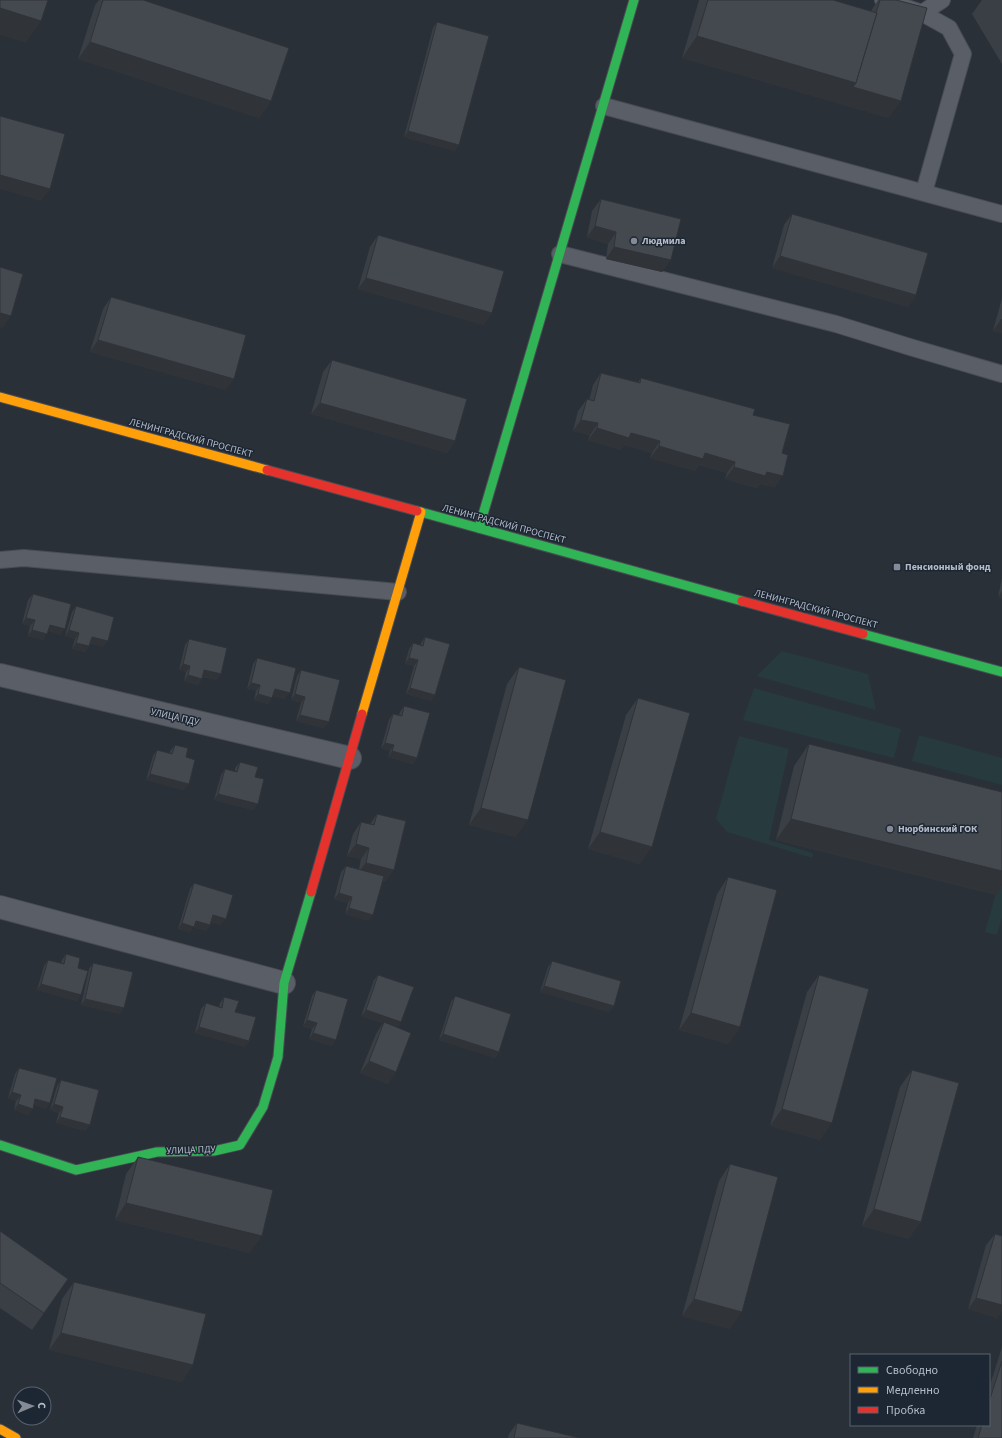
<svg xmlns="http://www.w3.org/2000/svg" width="1002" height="1438" font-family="'Source Sans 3',sans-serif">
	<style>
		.green { fill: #273a3e }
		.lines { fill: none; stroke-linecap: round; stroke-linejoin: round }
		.lane-casing { stroke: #484c53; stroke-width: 18 }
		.street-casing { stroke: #484c53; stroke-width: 24 }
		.fast-casing { stroke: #484c53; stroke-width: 11 }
		.slow-casing { stroke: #484c53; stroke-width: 11 }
		.jam-casing { stroke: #484c53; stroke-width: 11 }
		.lane { stroke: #5a5e66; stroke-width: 16 }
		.street { stroke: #5a5e66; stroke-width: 22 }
		.fast { stroke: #30b455; stroke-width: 9 }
		.slow { stroke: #ff9f0a; stroke-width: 9 }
		.jam { stroke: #e5322d; stroke-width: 9 }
		.wall { fill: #3a3f45 }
		.shaded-wall { fill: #303338 }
		.building { fill: #444950; stroke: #303338 }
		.poi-dot { fill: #848b96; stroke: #1d2633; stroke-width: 1.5 }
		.labels { text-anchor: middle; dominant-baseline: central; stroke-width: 3; stroke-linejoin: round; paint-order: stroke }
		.poi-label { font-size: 10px; font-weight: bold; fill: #b4bcc9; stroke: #1d2633; text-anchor: start }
		.street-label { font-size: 10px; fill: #b4bcc9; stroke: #1d2633 }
	</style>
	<rect width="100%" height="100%" fill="#2a3038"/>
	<g class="green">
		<polygon points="782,651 868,674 876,710 757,676"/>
		<polygon points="754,688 901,729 894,758 743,720"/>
		<polygon points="919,735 1002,758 1002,785 912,761"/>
		<polygon points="739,736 789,749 769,840 813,853 812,858 727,832 716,819"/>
		<polygon points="1002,872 1002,917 997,935 985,932"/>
	</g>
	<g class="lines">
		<defs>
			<g id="lane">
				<polyline points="883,0 922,13 949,28 963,54 924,192"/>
				<polyline points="922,13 942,0"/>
				<polyline points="604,106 1002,214"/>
				<polyline points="560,254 836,324 910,347 1002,374"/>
				<polyline points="0,560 24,558 398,592"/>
			</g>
			<g id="street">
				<polyline points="0,675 350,758"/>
				<polyline points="0,907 284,983"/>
			</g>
			<g id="fast">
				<polyline points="417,511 742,601"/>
				<polyline points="479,528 634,0"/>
				<polyline points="863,634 1002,672"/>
				<polyline points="0,1145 76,1170 157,1152 214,1151 240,1145 263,1107 278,1057 284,983 311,892"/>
			</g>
			<g id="slow">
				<polyline points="0,397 267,470"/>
				<polyline points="362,714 421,512"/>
				<polyline points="0,1429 16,1438"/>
			</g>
			<g id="jam">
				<polyline points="267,470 417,511"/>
				<polyline points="742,601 863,634"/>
				<polyline points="311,892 362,714"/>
			</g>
		</defs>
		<use href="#lane" class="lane-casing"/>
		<use href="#street" class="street-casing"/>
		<use href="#fast" class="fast-casing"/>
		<use href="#slow" class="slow-casing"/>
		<use href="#jam" class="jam-casing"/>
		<use href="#lane" class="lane"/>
		<use href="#street" class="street"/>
		<use href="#fast" class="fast"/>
		<use href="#slow" class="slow"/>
		<use href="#jam" class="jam"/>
	</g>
	<g class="wall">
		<polygon points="99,0 143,0 271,101 259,118 78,59 95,5"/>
		<polygon points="699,0 833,0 871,11 878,0 896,0 889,118 682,58"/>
		<polygon points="982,0 1002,0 1002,64 972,14"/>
		<polygon points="437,22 455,151 404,137 433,28"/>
		<polygon points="601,199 662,272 606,259 608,244 587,237 592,211"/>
		<polygon points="792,214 916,295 908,307 772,268 784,225"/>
		<polygon points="378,235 484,325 358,289 370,247"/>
		<polygon points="111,297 226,390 90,352 103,309"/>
		<polygon points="1002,298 1002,333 993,331"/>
		<polygon points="332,360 455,441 447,453 311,414 323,372"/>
		<polygon points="601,373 638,382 641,378 753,415 782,453 775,487 760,484 757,488 725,479 727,473 699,465 695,471 650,458 652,453 624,445 621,450 588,440 590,435 573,431 578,411 587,399 589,400 593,385"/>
		<polygon points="1002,578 1002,598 998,597"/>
		<polygon points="33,594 61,635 48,631 43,640 28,636 30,626 22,624 28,600"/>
		<polygon points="76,606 103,647 90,643 89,646 85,652 72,649 75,639 65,636 72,612"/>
		<polygon points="425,637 431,701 406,694 414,666 405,664 409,649 413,643 421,645 421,643"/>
		<polygon points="189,639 217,680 203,677 198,685 184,681 186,672 179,670 185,645"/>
		<polygon points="257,658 285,699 273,696 268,704 254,700 256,691 247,689 253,664"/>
		<polygon points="519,667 516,837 469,825 507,684"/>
		<polygon points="301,670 324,728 296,721 301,703 291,700 297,676"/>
		<polygon points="638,698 640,864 588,849 626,715"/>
		<polygon points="404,706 417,758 413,764 388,757 390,751 381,748 389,720 393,714 399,715 400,712"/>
		<polygon points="809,744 1002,792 1002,887 996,895 776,840 794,766"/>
		<polygon points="175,745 186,757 184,790 146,780 153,756 157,750 170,753 170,751"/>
		<polygon points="240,762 255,777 258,804 253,810 214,800 221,775 225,769 235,772 235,768"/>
		<polygon points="377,814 386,881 383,881 369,921 345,914 348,903 334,899 341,872 346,866 359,869 361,859 347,856 353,834 361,822 370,824"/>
		<polygon points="728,877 740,1027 728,1044 679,1030 717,894"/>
		<polygon points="194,883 221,925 211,922 210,925 206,931 193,927 190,932 178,929 190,889"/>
		<polygon points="66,954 78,968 77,1001 37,990 44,966 48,960 61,963 62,960"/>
		<polygon points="552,961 614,1006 609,1012 540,992 548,967"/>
		<polygon points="93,963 120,1014 81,1005 89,969"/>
		<polygon points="378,975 401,1022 397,1028 388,1084 360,1073 376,1034 383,1023 361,1016 374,980"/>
		<polygon points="819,975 820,1140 770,1126 807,992"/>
		<polygon points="316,990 332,1046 309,1039 312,1029 303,1026 312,996"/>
		<polygon points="455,996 499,1052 495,1058 439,1040 451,1002"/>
		<polygon points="224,997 235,1012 249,1041 245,1047 195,1033 201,1009 206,1003 219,1007 220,1003"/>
		<polygon points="19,1068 50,1103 46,1109 34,1105 33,1109 28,1115 14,1110 16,1101 8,1098 15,1074"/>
		<polygon points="912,1070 909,1239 862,1226 900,1087"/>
		<polygon points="61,1080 86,1131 56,1123 59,1113 50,1110 57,1086"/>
		<polygon points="138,1157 250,1253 115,1220 126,1174"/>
		<polygon points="730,1164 730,1329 682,1316 719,1181"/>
		<polygon points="0,1231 68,1279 32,1330 0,1308"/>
		<polygon points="995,1234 1002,1236 1002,1311 997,1318 968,1309 986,1245"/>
		<polygon points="74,1282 182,1382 49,1350 62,1299"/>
		<polygon points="1002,1347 1002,1438 973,1438 977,1425 989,1425 989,1388"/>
		<polygon points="517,1423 580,1438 508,1438 509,1434"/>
	</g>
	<g class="shaded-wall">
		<polygon points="0,8 41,21 26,43 0,35"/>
		<polygon points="697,36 856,83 901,101 889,118 682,58"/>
		<polygon points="90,42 271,101 259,118 78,59"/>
		<polygon points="408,131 459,145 455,151 404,137"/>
		<polygon points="0,175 50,189 41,201 0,189"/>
		<polygon points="595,226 616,232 608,244 587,237"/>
		<polygon points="614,247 671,260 662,272 606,259"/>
		<polygon points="780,256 916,295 908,307 772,268"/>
		<polygon points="366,278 492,313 484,325 358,289"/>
		<polygon points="0,313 11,316 3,328 0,327"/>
		<polygon points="1001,319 1002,319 1002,333 993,331"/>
		<polygon points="98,340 234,379 226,390 90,352"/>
		<polygon points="320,403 455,441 447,453 311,414"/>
		<polygon points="581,420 598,423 590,435 573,431"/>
		<polygon points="597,428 631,433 660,441 652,453 624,445 621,450 588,440"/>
		<polygon points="659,446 705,453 735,462 727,473 699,465 695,471 650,458"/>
		<polygon points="734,467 767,472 783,476 775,487 760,484 757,488 725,479"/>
		<polygon points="1002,591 1002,598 998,597"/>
		<polygon points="26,618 35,620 30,626 22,624"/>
		<polygon points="50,625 65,629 61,635 46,631"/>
		<polygon points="32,630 47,634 43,640 28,636"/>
		<polygon points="69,630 79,633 75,639 65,636"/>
		<polygon points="92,637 108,641 103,647 88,642"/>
		<polygon points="76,643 89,646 85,652 72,649"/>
		<polygon points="409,658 418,660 414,666 405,664"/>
		<polygon points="183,664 190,666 186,672 179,670"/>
		<polygon points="204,670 221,674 217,680 200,676"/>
		<polygon points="188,675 202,679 198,685 184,681"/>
		<polygon points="251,683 260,685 256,691 247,689"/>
		<polygon points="410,688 435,695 431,701 406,694"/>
		<polygon points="275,689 290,693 285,699 270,695"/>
		<polygon points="258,694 272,698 268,704 254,700"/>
		<polygon points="295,694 305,697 301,703 291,700"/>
		<polygon points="300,715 329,722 324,728 296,721"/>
		<polygon points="385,743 394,745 390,751 381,748"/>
		<polygon points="392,751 417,758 413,764 388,757"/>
		<polygon points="150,774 189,784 184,790 146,780"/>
		<polygon points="218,794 258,804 253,810 214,800"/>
		<polygon points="481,808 528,820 516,837 469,825"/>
		<polygon points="791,819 1002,871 1002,887 996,895 776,840"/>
		<polygon points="600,832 652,847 640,864 588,849"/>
		<polygon points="356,844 369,848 361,859 347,856"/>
		<polygon points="366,863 394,870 386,881 357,874"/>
		<polygon points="339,893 352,897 348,903 334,899"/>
		<polygon points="349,908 373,915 369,921 345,914"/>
		<polygon points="213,915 226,919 221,925 209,921"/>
		<polygon points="196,921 210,925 206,931 193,927 190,932 178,929 182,923"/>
		<polygon points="41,984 81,995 77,1001 37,990"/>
		<polygon points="544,986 614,1006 609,1012 540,992"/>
		<polygon points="85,999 124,1008 120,1014 81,1005"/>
		<polygon points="366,1010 401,1022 397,1028 361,1016"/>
		<polygon points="691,1013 740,1027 728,1044 679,1030"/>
		<polygon points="307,1020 317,1023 312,1029 303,1026"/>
		<polygon points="199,1027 249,1041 245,1047 195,1033"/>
		<polygon points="313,1033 336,1040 332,1046 309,1039"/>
		<polygon points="443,1034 499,1052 495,1058 439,1040"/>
		<polygon points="369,1061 396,1072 388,1084 360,1073"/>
		<polygon points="12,1092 21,1095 16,1101 8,1098"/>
		<polygon points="35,1099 50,1103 46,1109 31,1105"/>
		<polygon points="18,1104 33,1109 28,1115 14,1110"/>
		<polygon points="54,1104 63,1107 59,1113 50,1110"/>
		<polygon points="782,1109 832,1123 820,1140 770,1126"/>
		<polygon points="60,1117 90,1125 86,1131 56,1123"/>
		<polygon points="126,1203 262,1236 250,1253 115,1220"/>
		<polygon points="874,1209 921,1222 909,1239 862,1226"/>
		<polygon points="976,1298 1002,1305 1002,1311 997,1318 968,1309"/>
		<polygon points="694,1299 742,1312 730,1329 682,1316"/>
		<polygon points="61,1333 193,1365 182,1382 49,1350"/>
	</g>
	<g class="building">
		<polygon points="0,0 48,0 41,21 0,8"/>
		<polygon points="103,0 143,0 289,48 271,101 90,42"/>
		<polygon points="708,0 833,0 877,13 856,83 697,36"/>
		<polygon points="880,0 896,0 927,8 901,101 853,87 856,83 877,13 876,13"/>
		<polygon points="437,22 489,36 459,145 408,131"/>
		<polygon points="0,116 65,134 50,189 0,175"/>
		<polygon points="601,199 681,219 671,260 614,247 616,232 595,226"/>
		<polygon points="792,214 928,253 916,295 780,256"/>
		<polygon points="378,235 504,271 492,313 366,278"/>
		<polygon points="0,267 23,274 11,316 0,313"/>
		<polygon points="111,297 246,335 234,379 98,340"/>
		<polygon points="332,360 467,399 455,441 320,403"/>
		<polygon points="601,373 640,383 641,378 755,409 753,415 790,424 782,453 788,455 783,476 767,472 765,476 734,467 735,462 705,453 703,459 659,446 660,441 631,433 629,438 597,428 598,423 581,420 587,399 594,401"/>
		<polygon points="33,594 71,604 65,629 50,625 47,634 32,630 35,620 26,618"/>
		<polygon points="76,606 114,617 108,641 92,637 89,646 76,643 79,633 69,630"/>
		<polygon points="425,637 450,644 435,695 410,688 418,660 409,658 413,643 423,646"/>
		<polygon points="189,639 227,648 221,674 204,670 202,679 188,675 190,666 183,664"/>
		<polygon points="257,658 296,668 290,693 275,689 272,698 258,694 260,685 251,683"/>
		<polygon points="519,667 566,680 528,820 481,808"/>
		<polygon points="301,670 340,680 329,722 300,715 305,697 295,694"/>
		<polygon points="638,698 690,713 652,847 600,832"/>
		<polygon points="404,706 430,713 417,758 392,751 394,745 385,743 393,714 402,716"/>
		<polygon points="809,744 1002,792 1002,871 791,819"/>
		<polygon points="175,745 188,748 186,757 195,760 189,784 150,774 157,750 172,754"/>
		<polygon points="240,762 258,767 255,777 264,779 258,804 218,794 225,769 237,772"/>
		<polygon points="377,814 406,821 394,870 366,863 369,848 356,844 361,822 374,825"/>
		<polygon points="346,866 384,876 373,915 349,908 352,897 339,893"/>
		<polygon points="728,877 777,890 740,1027 691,1013"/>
		<polygon points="194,883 233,895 226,919 213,915 210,925 196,921 194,927 182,923"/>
		<polygon points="66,954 80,958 78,968 88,971 81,995 41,984 48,960 64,964"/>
		<polygon points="552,961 621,981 614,1006 544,986"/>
		<polygon points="93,963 133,972 124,1008 85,999"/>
		<polygon points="378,975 414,987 401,1022 366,1010"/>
		<polygon points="819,975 869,989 832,1123 782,1109"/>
		<polygon points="316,990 348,999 336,1040 313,1033 317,1023 307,1020"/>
		<polygon points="455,996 511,1014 499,1052 443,1034"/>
		<polygon points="224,997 239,1001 235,1012 256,1017 249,1041 199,1027 206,1003 222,1008"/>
		<polygon points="384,1022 411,1033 396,1072 369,1061"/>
		<polygon points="19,1068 57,1078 50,1103 35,1099 33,1109 18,1104 21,1095 12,1092"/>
		<polygon points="912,1070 959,1083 921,1222 874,1209"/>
		<polygon points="61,1080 99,1090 90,1125 60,1117 63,1107 54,1104"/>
		<polygon points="138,1157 273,1190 262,1236 126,1203"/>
		<polygon points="730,1164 778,1177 742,1312 694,1299"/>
		<polygon points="0,1231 68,1279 44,1313 0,1283"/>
		<polygon points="995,1234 1002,1236 1002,1305 976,1298"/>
		<polygon points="74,1282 206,1314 193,1365 61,1333"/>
		<polygon points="1002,1361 1002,1438 978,1438 982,1425 989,1425 989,1402"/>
		<polygon points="517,1423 580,1438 514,1438"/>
	</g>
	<g class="poi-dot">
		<circle cx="634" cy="241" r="4"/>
		<rect x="893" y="563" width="8" height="8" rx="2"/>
		<circle cx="890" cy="829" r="4"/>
	</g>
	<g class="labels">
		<g class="poi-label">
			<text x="642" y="241">Людмила</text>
			<text x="905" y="567">Пенсионный фонд</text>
			<text x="898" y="829">Нюрбинский ГОК</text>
		</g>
		<g class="street-label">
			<text transform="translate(191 438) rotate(15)">ЛЕНИНГРАДСКИЙ ПРОСПЕКТ</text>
			<text transform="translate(504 524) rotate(15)">ЛЕНИНГРАДСКИЙ ПРОСПЕКТ</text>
			<text transform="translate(816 609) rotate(15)">ЛЕНИНГРАДСКИЙ ПРОСПЕКТ</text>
			<text transform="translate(175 717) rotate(13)">УЛИЦА ПДУ</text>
			<text transform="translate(191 1150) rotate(-2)">УЛИЦА ПДУ</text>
		</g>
	</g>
	<rect x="850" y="1354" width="140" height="72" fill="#1d2633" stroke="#59626f"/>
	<rect x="858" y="1367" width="20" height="6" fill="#30b455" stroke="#59626f"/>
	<text x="886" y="1374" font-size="12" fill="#b4bcc9">Свободно</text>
	<rect x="858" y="1387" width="20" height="6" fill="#ff9f0a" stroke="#59626f"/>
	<text x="886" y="1394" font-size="12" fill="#b4bcc9">Медленно</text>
	<rect x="858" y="1407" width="20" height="6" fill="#e5322d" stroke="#59626f"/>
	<text x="886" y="1414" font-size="12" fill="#b4bcc9">Пробка</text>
	<g transform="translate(32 1406) rotate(88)"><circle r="19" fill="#1d2633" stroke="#59626f"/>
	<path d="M0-3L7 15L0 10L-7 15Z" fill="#848b96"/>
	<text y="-6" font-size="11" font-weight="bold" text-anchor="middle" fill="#b4bcc9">С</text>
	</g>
</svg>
